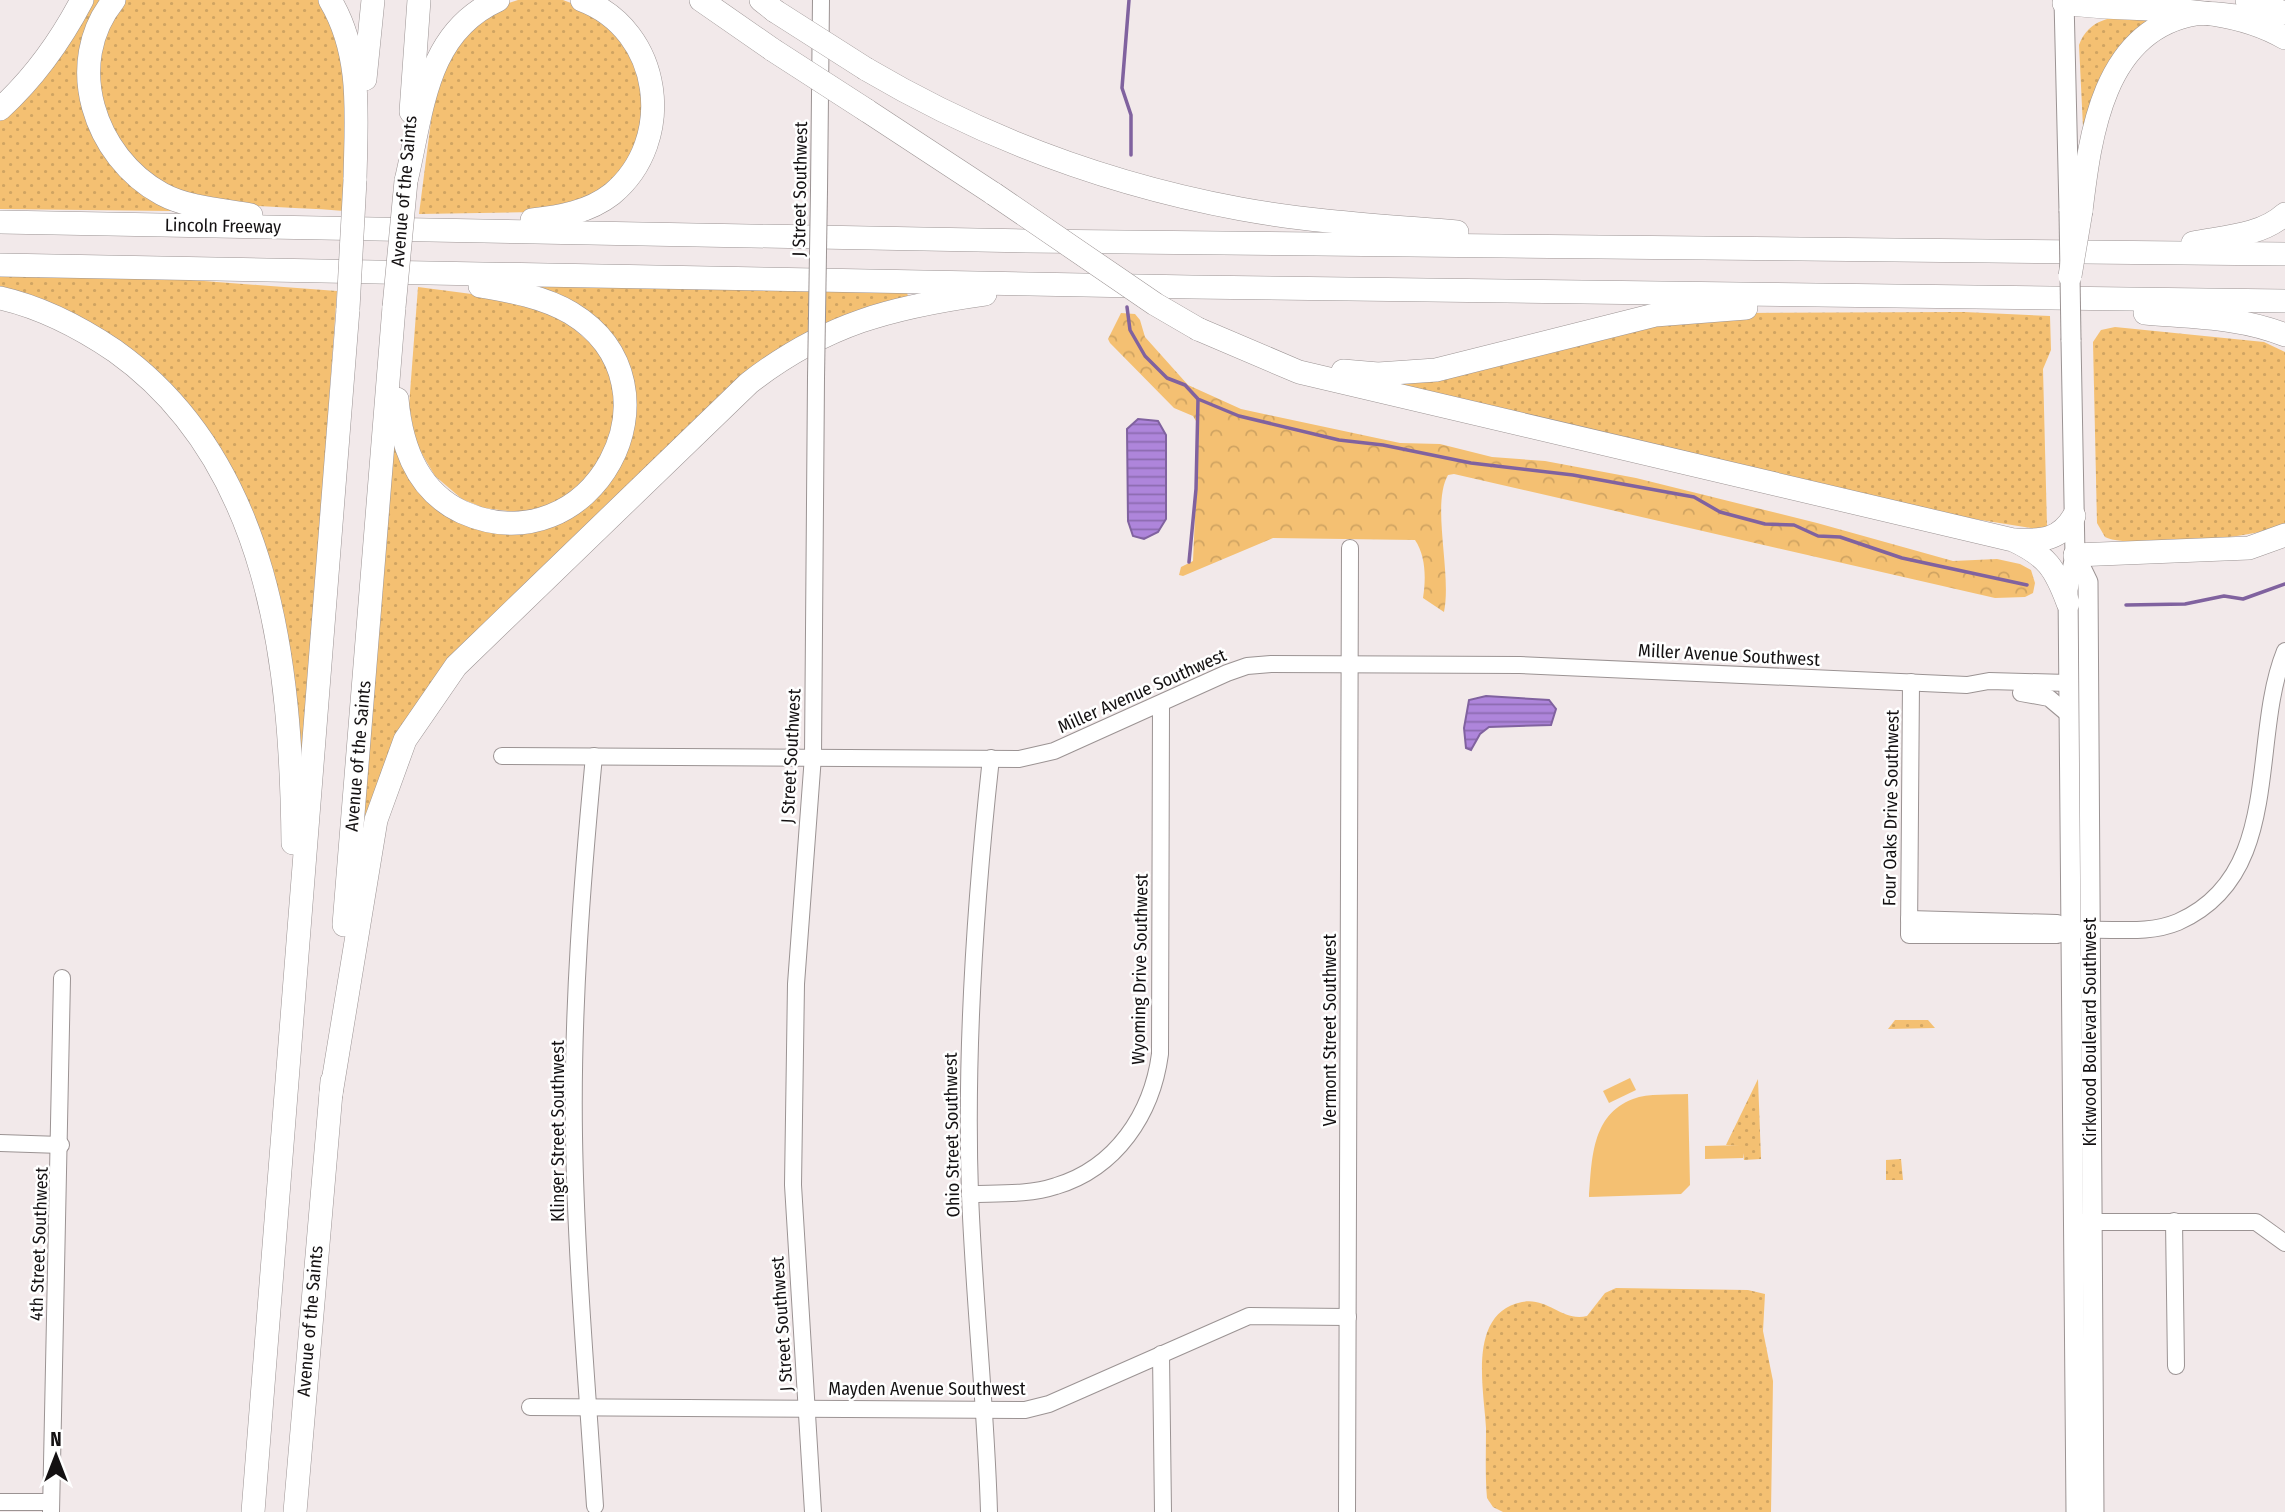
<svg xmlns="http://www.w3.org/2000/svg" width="2285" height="1512" font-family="'Fira Sans Condensed',sans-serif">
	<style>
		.grass { fill: url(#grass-dots) }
		.forest { fill: url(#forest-crowns) }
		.pitch { fill: #f4c072 }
		.water { fill: url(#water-rules); stroke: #80629f; stroke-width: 2 }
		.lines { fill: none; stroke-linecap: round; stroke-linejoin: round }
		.stream { stroke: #80629f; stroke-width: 3.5 }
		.minor-casing { stroke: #9b9393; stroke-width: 18 }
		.major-casing { stroke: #9b9393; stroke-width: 21 }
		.highway-casing { stroke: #9b9393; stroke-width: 24 }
		.minor { stroke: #fff; stroke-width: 16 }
		.major { stroke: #fff; stroke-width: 19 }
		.highway { stroke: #fff; stroke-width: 23 }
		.minor-bridge-casing { stroke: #9b9393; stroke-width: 18; stroke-linecap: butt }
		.major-bridge-casing { stroke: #9b9393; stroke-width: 21; stroke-linecap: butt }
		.highway-bridge-casing { stroke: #9b9393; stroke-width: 24; stroke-linecap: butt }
		.minor-bridge { stroke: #fff; stroke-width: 16 }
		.major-bridge { stroke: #fff; stroke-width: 19 }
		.highway-bridge { stroke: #fff; stroke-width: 23 }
		.labels { text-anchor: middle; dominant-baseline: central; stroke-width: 5; stroke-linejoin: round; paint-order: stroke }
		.street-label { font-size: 18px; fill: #141112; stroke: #fff }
	</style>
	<defs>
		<pattern id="grass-dots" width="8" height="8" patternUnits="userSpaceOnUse" patternTransform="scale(1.75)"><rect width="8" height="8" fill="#f4c072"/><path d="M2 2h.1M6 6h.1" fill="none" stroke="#d0a462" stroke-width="1.8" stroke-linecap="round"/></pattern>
		<pattern id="forest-crowns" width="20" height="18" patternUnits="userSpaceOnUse" patternTransform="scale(1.75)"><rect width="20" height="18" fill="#f4c072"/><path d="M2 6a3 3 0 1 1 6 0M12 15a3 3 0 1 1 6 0" fill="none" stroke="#d0a462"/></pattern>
		<pattern id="water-rules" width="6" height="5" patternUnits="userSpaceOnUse" patternTransform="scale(1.75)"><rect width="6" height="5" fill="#ae85db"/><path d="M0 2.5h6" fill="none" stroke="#8c6bb0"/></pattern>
	</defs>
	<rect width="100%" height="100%" fill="#f2e9ea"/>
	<g class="grass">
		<polygon points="92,0 106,0 84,105 171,211 0,209 0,119"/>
		<path d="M122,0H325L350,70L344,211C298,207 249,208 204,200C137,188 80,113 102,44C107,29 115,14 122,0Z"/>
		<polygon points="518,0 563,0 600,14 634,50 646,126 624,170 588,200 533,212 419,214 436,82 446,53 497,7"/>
		<path d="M2164,16C2113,52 2100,64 2088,126L2083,127L2079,45C2092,9 2132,17 2164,16Z"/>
		<polygon points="0,275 191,280 337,291 302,777 277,602 184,401 0,290"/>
		<polygon points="536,285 907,292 908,297 832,322 443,673 361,851 394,443 457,516 577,511 598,495 616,473 629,441 632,420 625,367 535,290"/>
		<polygon points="418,287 487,296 558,315 598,350 612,379 616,429 586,483 547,507 517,512 484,508 462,499 435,476 416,444 409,406"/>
		<polygon points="1964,312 2050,316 2051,350 2043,369 2047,527 2043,530 1924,511 1385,383 1631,327 1742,313"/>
		<path d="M2115,327L2264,342L2285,352V523C2263,539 2127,549 2105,537L2097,523L2093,342L2101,330Z"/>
		<polygon points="1895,1020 1928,1020 1935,1028 1888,1029"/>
		<polygon points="1758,1079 1761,1159 1744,1160 1742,1146 1726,1145"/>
		<polygon points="1901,1159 1903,1180 1886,1180 1886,1160"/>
		<path d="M1616,1288L1748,1290L1765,1294L1763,1331L1773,1381L1771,1512H1503L1493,1507L1487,1498C1485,1475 1486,1452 1486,1428C1484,1389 1467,1313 1522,1302C1548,1297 1562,1322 1587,1316L1605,1293Z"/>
	</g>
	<path class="forest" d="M1121,313L1135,314L1140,320L1145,337L1188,385L1241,409L1400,443L1440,444L1492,457L1545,461L1636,478L1817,523L1953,561L1997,559L2020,564L2031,570L2035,583L2033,593L2025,597L1995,598L1454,474L1448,475C1431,505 1452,573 1444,612L1423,598C1426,579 1426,556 1415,540L1273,538L1183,576L1179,575L1181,567L1193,561L1199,426L1193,416L1174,408L1110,343L1108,339Z"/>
	<g class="pitch">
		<polygon points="1630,1078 1636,1090 1609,1103 1603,1091"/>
		<path d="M1688,1094L1690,1185L1681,1194L1589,1197C1592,1160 1591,1115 1633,1099C1648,1093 1672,1095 1688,1094Z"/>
		<polygon points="1743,1145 1743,1158 1705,1159 1705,1146"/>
	</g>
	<g class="water">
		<polygon points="1138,419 1158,421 1166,435 1166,519 1158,532 1144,539 1133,536 1128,521 1127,429"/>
		<polygon points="1486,696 1549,700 1556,709 1551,725 1489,727 1480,734 1471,750 1466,748 1464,728 1469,700"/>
	</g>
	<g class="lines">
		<g class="stream">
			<polyline points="1129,0 1122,88 1131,115 1131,155"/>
			<polyline points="1127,307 1130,330 1145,356 1167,378 1185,385 1198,399 1239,416 1339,440 1383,445 1471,463 1573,475 1694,497 1720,512 1765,524 1794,525 1818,536 1840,537 1902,558 2027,585"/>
			<polyline points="1189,562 1196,489 1198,400"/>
			<polyline points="2126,605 2185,604 2224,596 2243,599 2285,584"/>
		</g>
		<defs>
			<g id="minor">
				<polyline points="819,190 821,0"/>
				<path d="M1911,682L1909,935H2057C2094,922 2137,939 2178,922C2285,875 2249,740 2285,651"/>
				<polyline points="2021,693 2049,698 2068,714"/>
				<polyline points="502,756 1019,759 1054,751 1227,673 1247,666 1271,664 1520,665 1967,685 1989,681 2068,683"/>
				<path d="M594,756C582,882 572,1009 574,1136C576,1260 587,1383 595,1506"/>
				<polyline points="1909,919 2057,923 2071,930"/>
				<polyline points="0,1143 61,1145"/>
				<path d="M970,1194C998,1193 1029,1195 1056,1186C1116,1168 1152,1114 1160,1054L1161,704"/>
				<polyline points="2174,1221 2176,1366"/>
				<polyline points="2082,1222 2256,1222 2285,1243"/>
				<polyline points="1161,1354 1163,1512"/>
				<polyline points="530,1407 1025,1410 1049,1404 1249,1316 1348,1317"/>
				<polyline points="0,1502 51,1502"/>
				<polyline points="51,1512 62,978"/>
				<polyline points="813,1512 793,1185 796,984 813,756 816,378"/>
				<path d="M989,1512C986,1406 974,1300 970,1194C965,1048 975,903 991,758"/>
				<polyline points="1347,1512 1350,548"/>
			</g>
			<g id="major">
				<polyline points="2064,0 2069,211"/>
				<polyline points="2071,340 2075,555 2068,590 2076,1512"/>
				<polyline points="2075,555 2088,582 2094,1512"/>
			</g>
			<g id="highway">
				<path d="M114,0C63,63 94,157 162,194C188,208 222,210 251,215"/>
				<path d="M330,0C363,55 356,118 355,180"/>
				<polyline points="701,0 773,50"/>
				<polyline points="761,0 775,11"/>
				<polyline points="2247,0 2285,13"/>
				<path d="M2064,3C2138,14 2220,0 2285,38"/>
				<path d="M866,69C983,138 1106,184 1241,209C1312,222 1385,226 1457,232"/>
				<polyline points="365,79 373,0"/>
				<path d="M0,109C35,77 60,42 82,0"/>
				<polyline points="866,110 994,194"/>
				<polyline points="411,112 419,0"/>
				<path d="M406,181C423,111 425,33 498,0"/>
				<path d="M2081,211C2090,136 2103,29 2196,14C2209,12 2225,15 2239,16"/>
				<path d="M532,220C560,217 589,212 612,194C677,140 662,30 582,0"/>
				<polyline points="0,222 1026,241 2285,254"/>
				<path d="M2193,243C2223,237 2261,236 2285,214"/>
				<polyline points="0,265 1192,287 2285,301"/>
				<path d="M0,298C40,307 81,328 115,351C271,462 291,666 293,843"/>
				<path d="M2145,313C2191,317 2242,317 2285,335"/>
				<path d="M1198,329L1299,372L2013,540C2047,556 2055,568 2068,603"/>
				<polyline points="1343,371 1378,374 1436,370 1655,315 1746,308"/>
				<path d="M397,399C401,445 417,491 462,512C592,570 691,386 571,313C544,297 511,291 480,286"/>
				<path d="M2016,540C2042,541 2060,540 2074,516"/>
				<polyline points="2075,555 2249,548 2285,535"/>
				<polyline points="344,925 394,307"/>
				<path d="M331,1094L376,820L405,740L456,666L749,383C825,324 892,307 985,294"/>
				<polyline points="253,1512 348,309"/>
				<polyline points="295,1512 332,1081"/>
			</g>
		</defs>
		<use href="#minor" class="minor-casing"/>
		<use href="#major" class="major-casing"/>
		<use href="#highway" class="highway-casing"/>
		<use href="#minor" class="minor"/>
		<use href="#major" class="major"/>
		<use href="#highway" class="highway"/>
		<defs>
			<polyline id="minor-bridge" points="816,378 819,190"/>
			<polyline id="major-bridge" points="2069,211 2071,340"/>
			<g id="highway-bridge">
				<polyline points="775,11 866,69"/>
				<polyline points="773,50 866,110"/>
				<polyline points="994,194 1155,304 1198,329"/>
				<polyline points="2070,276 2081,211"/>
				<polyline points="394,307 406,181"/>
				<polyline points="348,309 355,180"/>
			</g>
		</defs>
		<use href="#minor-bridge" class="minor-bridge-casing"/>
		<use href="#major-bridge" class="major-bridge-casing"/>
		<use href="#highway-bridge" class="highway-bridge-casing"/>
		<use href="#minor-bridge" class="minor-bridge"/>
		<use href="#major-bridge" class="major-bridge"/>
		<use href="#highway-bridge" class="highway-bridge"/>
	</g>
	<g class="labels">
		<g class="street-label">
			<text transform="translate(800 189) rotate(-89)">J Street Southwest</text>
			<text transform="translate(404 191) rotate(-85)">Avenue of the Saints</text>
			<text transform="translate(223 226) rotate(1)">Lincoln Freeway</text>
			<text transform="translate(1729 655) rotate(3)">Miller Avenue Southwest</text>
			<text transform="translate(1142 691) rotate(-24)">Miller Avenue Southwest</text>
			<text transform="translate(358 756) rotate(-85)">Avenue of the Saints</text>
			<text transform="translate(791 756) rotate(-87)">J Street Southwest</text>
			<text transform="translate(1891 808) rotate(-89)">Four Oaks Drive Southwest</text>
			<text transform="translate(1140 969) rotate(-89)">Wyoming Drive Southwest</text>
			<text transform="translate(1330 1030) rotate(-90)">Vermont Street Southwest</text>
			<text transform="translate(2090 1032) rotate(-90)">Kirkwood Boulevard Southwest</text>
			<text transform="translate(558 1131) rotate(-90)">Klinger Street Southwest</text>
			<text transform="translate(952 1135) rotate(-91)">Ohio Street Southwest</text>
			<text transform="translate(39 1244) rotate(-88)">4th Street Southwest</text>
			<text transform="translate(310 1321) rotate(-85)">Avenue of the Saints</text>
			<text transform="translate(782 1324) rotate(-94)">J Street Southwest</text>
			<text x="927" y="1389">Mayden Avenue Southwest</text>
		</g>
	</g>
	<g transform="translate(56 1456)" stroke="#ffffff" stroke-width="5" paint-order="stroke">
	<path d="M0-5L12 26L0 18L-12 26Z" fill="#141112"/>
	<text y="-10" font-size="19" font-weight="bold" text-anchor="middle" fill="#141112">N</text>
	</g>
</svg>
